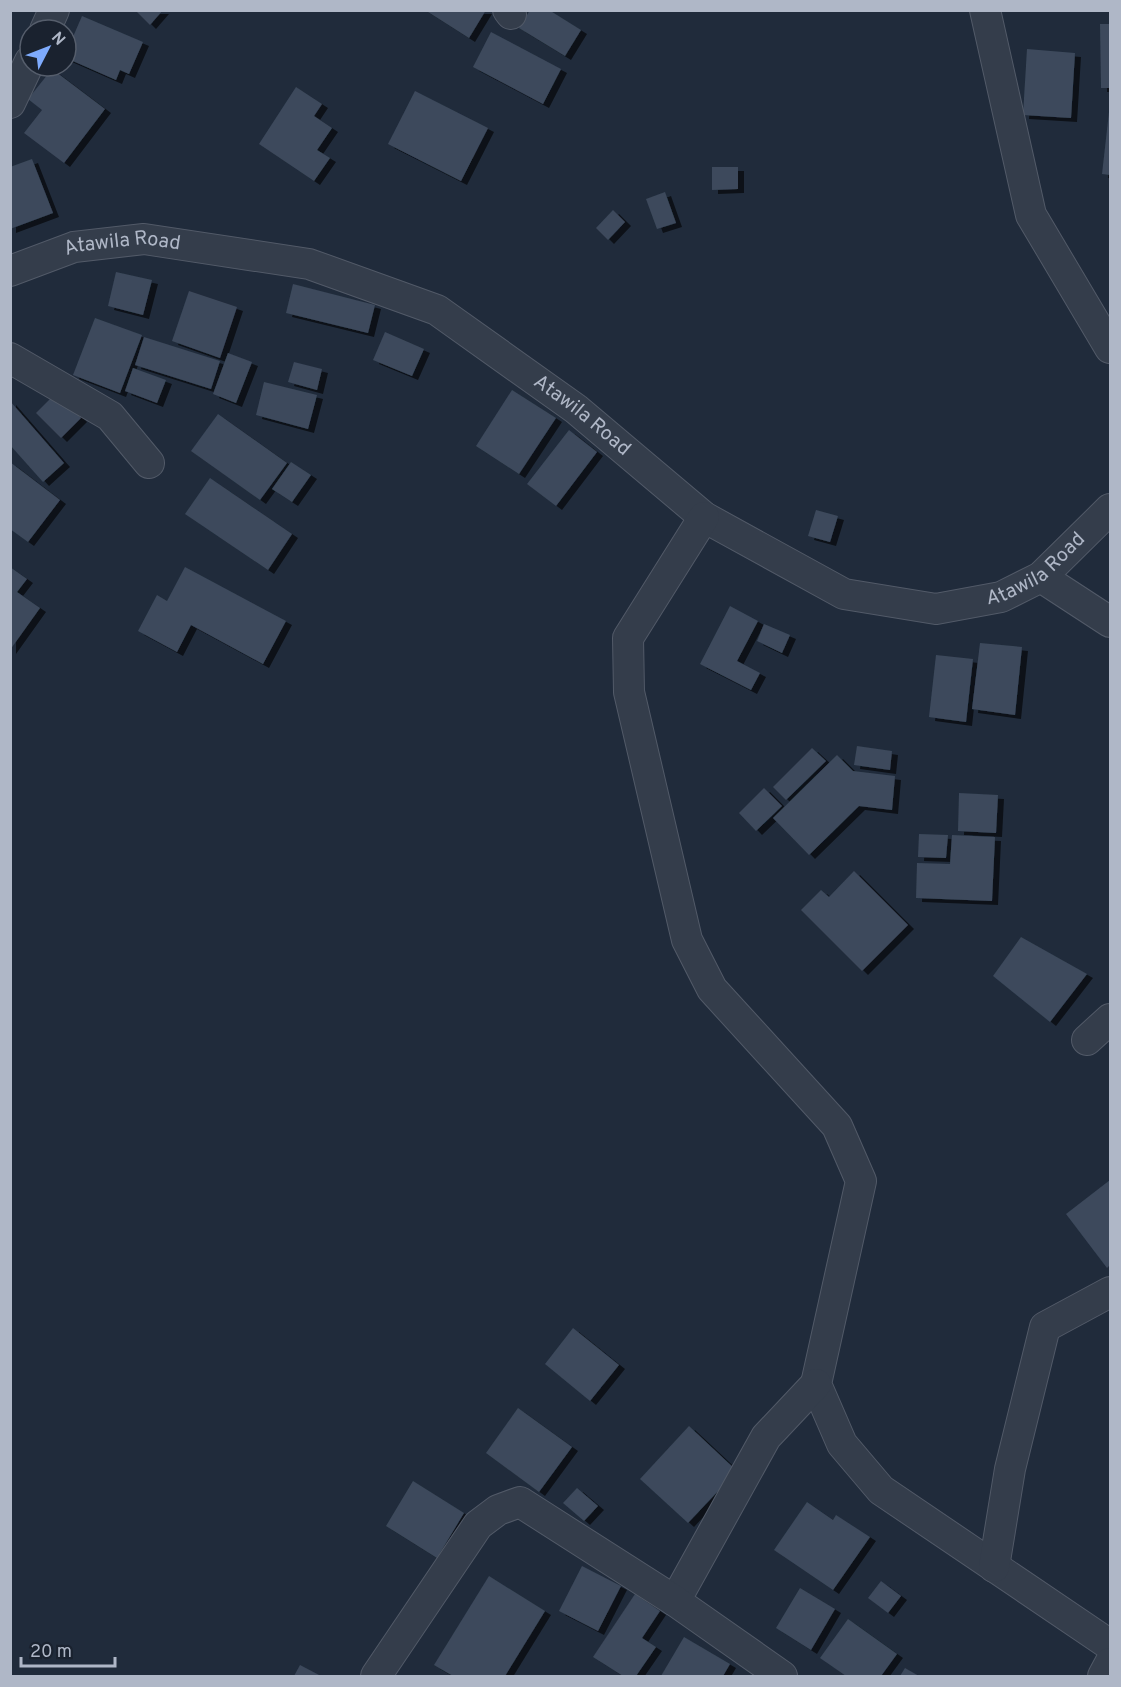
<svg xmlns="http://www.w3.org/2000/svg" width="1121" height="1687" font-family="Overpass,sans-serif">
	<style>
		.building { fill: #3c495b; filter: url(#shadow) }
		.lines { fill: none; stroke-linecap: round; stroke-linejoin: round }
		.street-casing { stroke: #525a68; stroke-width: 32 }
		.street { stroke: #343d4b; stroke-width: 30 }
		.labels { text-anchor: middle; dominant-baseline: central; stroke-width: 4.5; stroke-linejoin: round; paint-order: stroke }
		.street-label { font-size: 20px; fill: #afb7c7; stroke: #1a222f }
	</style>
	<defs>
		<filter id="shadow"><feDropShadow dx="6" dy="4" stdDeviation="0" flood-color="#0009"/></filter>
	</defs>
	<rect width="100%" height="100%" fill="#202b3b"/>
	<g class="building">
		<polygon points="135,10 163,10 150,25"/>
		<polygon points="425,10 486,10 469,38"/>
		<polygon points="530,10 549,10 581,30 565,56 519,28"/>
		<polygon points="82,16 143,42 129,74 120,70 116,80 66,58 66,53"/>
		<polygon points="1100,24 1110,24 1110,88 1101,88"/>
		<polygon points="491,32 561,69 543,104 473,67"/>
		<polygon points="1027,49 1075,53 1071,118 1023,115"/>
		<polygon points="52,69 105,109 64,163 24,133 42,110 28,99"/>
		<polygon points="296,87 322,104 314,116 332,128 317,150 330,158 314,181 259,144"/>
		<polygon points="415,91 488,128 461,181 388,144"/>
		<polygon points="1109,112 1110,112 1110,175 1102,174"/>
		<polygon points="32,159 53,213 10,229 10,167"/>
		<polygon points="712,167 738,167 738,189 712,190"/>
		<polygon points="665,192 676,223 657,229 646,199"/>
		<polygon points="613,210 625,222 608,240 596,228"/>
		<polygon points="116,272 152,280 143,315 108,306"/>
		<polygon points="293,284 375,305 368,333 286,313"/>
		<polygon points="189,291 237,307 220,358 172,341"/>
		<polygon points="95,318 142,335 120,393 73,375"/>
		<polygon points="385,332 424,349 412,376 373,360"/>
		<polygon points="144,337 220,361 211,389 135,365"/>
		<polygon points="228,353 252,362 236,403 213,394"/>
		<polygon points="294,362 322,369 317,390 288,382"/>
		<polygon points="133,368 166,380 157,403 125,391"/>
		<polygon points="264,382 317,395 308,429 256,415"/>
		<polygon points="512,390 556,418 519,474 476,446"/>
		<polygon points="56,393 81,418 61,438 36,413"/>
		<polygon points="10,401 64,463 43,482 10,445"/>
		<polygon points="218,414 287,463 260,500 191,451"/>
		<polygon points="569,430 597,452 556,506 527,484"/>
		<polygon points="10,462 60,500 28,542 10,529"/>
		<polygon points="291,462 311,475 292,502 272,489"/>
		<polygon points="210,478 292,534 268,570 185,514"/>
		<polygon points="816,510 838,516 830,542 808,536"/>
		<polygon points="10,567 27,579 17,592 40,608 10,650"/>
		<polygon points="185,567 286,621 263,664 191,625 177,652 138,631 157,595 167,601"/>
		<polygon points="730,606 758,621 737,661 760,673 751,690 700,664"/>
		<polygon points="764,624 790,635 782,653 757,641"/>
		<polygon points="980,643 1022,647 1015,715 972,709"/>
		<polygon points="936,655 973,659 966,722 929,717"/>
		<polygon points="857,746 892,751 890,770 854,765"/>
		<polygon points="812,748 826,761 786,800 773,787"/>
		<polygon points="837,755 853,771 895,776 892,810 859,806 809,855 773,818"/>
		<polygon points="764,788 782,806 756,831 739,813"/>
		<polygon points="959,793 998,795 996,833 958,831"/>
		<polygon points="919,834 948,835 946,858 918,857"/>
		<polygon points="952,835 995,837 992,901 916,898 917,863 950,864"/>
		<polygon points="854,871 908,925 862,971 801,910 821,890 829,897"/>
		<polygon points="1021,937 1087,974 1050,1022 993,976"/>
		<polygon points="1110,1180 1110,1265 1107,1268 1066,1214"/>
		<polygon points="573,1328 619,1365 590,1401 545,1364"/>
		<polygon points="518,1408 572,1447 539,1492 486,1453"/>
		<polygon points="689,1426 737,1471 688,1523 640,1479"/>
		<polygon points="413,1481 464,1513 437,1558 386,1526"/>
		<polygon points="577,1488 598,1506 584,1521 563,1503"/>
		<polygon points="807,1502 833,1520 836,1515 870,1537 833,1590 774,1550"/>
		<polygon points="582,1566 621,1586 598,1631 559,1611"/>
		<polygon points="489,1576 545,1611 505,1676 453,1676 434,1665"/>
		<polygon points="881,1581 901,1596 888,1613 868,1598"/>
		<polygon points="800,1588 835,1609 811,1650 776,1628"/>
		<polygon points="635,1594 660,1611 642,1638 656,1647 636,1676 623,1676 593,1657"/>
		<polygon points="848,1619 897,1654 881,1676 846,1676 820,1658"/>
		<polygon points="684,1637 730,1664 723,1676 661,1676"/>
		<polygon points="300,1665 321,1676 294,1676"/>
		<polygon points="905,1668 919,1676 900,1676"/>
	</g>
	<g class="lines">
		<defs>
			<g id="street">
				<polyline points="508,10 511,14"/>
				<polyline points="985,10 1031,215 1110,348"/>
				<polyline points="45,30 54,10"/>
				<polyline points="10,103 30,61"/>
				<path id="s1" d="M10,271L74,247L144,239L309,264L437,310L576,409L704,517L844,594L936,609L1001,597L1041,577L1110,509"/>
				<polyline points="10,358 110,416 149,463"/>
				<polyline points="704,517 628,638 629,692 687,940 712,989 837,1126 861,1181 816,1384 842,1444 881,1490 1110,1645"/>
				<polyline points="1041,577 1110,622"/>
				<polyline points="1087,1040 1110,1019"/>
				<polyline points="994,1567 1010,1469 1045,1327 1110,1292"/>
				<polyline points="675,1601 766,1437 816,1384"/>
				<polyline points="376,1676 478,1525 498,1510 520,1502 675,1601 782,1676"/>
				<polyline points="1103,1676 1110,1663"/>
			</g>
		</defs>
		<use href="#street" class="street-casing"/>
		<use href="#street" class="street"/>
	</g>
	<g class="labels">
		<g class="street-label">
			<text stroke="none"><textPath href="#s1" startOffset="117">Atawila Road</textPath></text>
			<text stroke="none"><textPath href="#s1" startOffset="621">Atawila Road</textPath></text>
			<text stroke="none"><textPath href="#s1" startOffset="1143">Atawila Road</textPath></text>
		</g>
	</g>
	<rect width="1121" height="1687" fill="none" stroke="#afb7c7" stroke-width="24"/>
	<g transform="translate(48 48) rotate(48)"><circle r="28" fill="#1a222f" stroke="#565e6c" stroke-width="1.5"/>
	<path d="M0-4.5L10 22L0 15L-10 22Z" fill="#7eabfd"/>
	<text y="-9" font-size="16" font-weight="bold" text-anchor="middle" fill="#afb7c7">N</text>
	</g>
	<path d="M21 1657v9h94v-9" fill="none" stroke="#afb7c7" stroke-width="3"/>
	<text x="30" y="1657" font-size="18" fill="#afb7c7" stroke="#1a222f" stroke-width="4.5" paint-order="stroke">20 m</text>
</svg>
